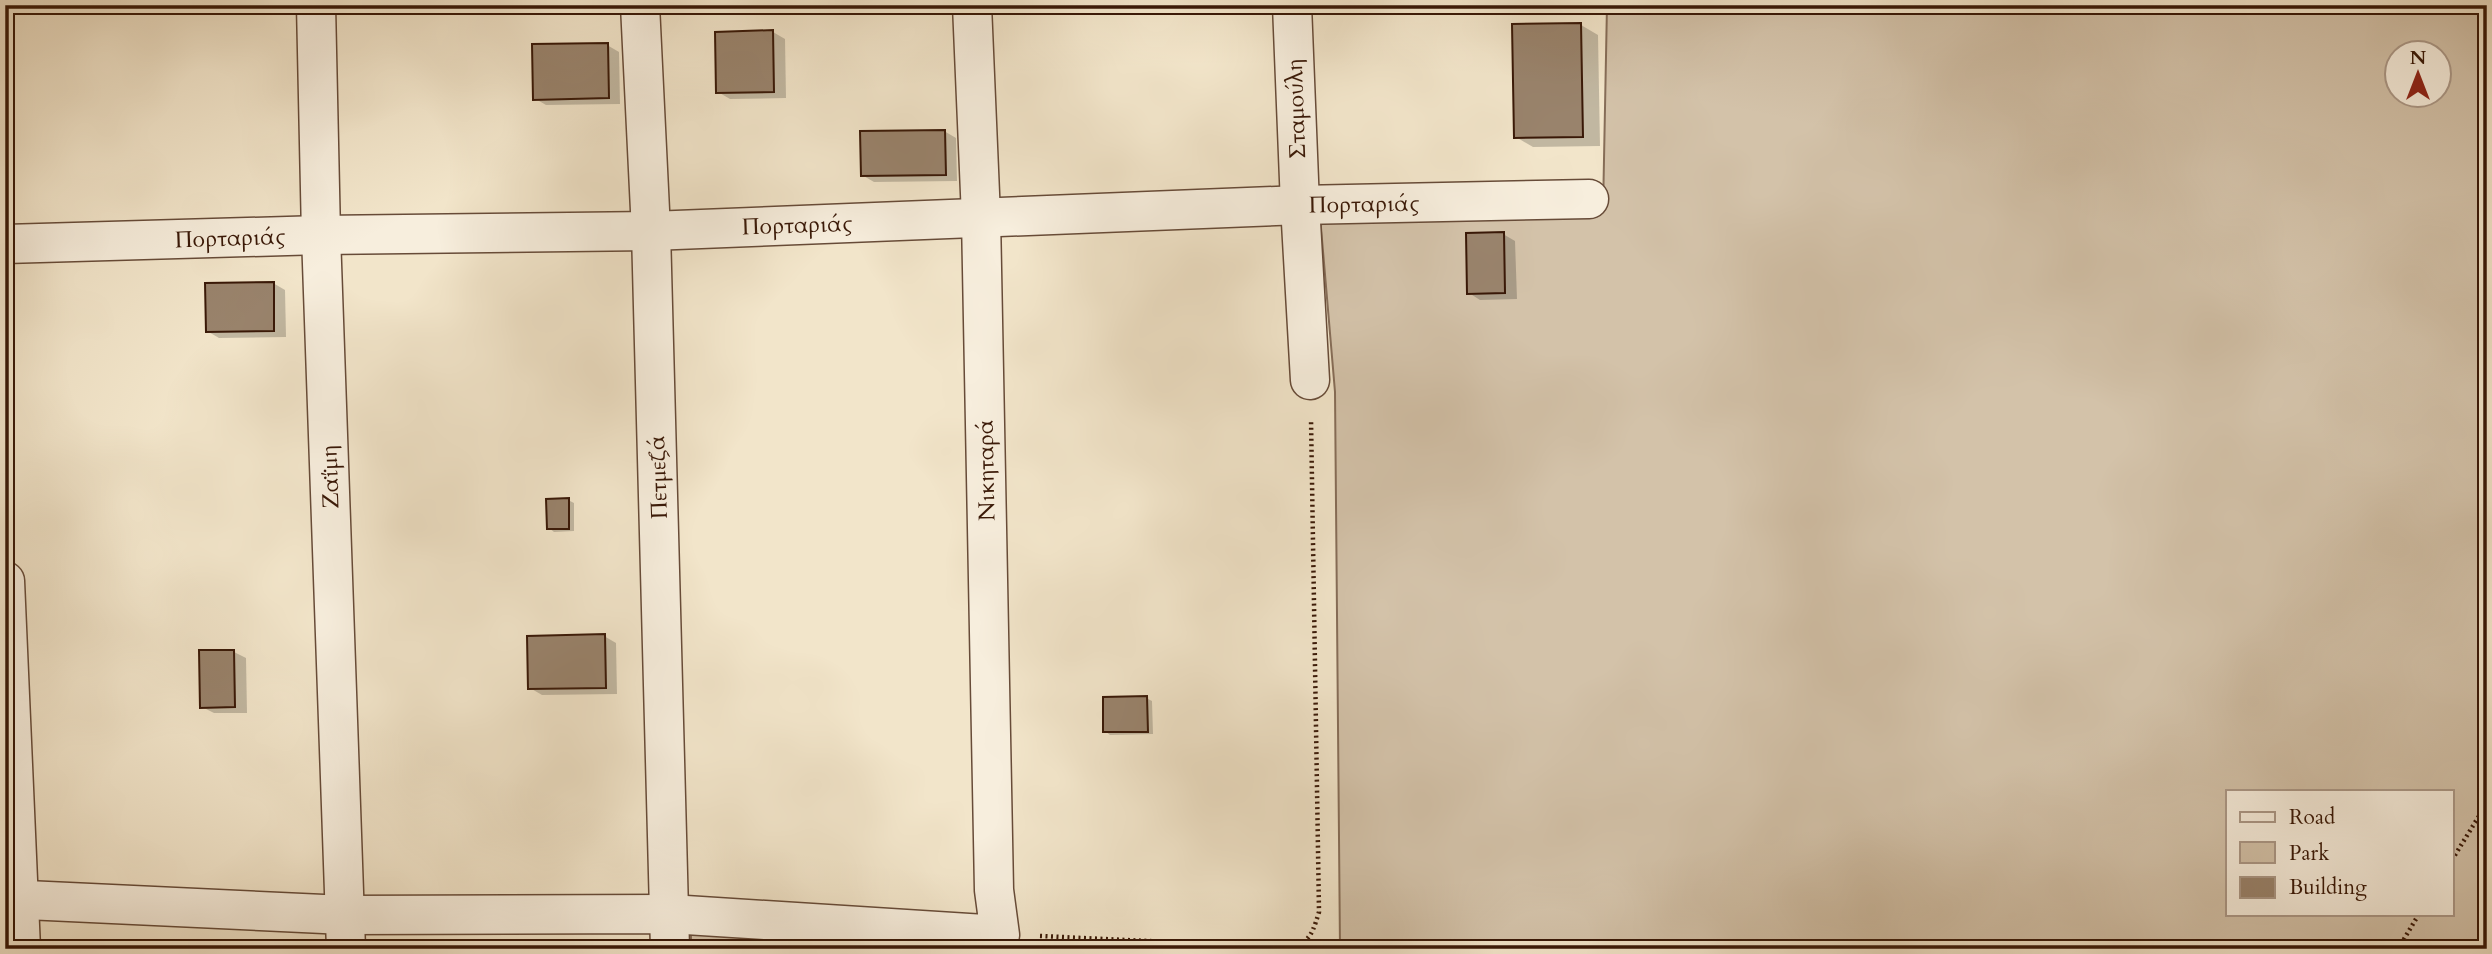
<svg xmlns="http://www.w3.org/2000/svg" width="2492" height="954" font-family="Cardo,serif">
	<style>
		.green { fill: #d3c2a9; stroke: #866d58; stroke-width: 2; fill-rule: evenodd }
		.shadow { fill: #0003 }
		.building { fill: #99836c; stroke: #391807; stroke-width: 2 }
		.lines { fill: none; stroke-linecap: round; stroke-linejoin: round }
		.minor-casing { stroke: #674b38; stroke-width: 41 }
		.path { stroke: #391807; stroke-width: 4.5; stroke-dasharray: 2 3.5; stroke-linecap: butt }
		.minor { stroke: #f7eedd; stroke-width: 38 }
		.labels { text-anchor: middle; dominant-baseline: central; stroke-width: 5; stroke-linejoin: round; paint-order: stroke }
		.street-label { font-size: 23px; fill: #391807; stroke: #f7eedd }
	</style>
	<rect width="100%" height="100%" fill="#f2e5ca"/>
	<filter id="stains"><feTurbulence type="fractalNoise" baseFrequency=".00286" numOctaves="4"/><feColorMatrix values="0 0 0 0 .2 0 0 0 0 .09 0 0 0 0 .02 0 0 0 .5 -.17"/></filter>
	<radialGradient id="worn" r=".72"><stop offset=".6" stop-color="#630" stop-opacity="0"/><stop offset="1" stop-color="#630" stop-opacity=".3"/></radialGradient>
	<g class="green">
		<path d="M1607,5H2487V949H1340L1335,392L1320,216L1603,211ZM2398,52H2440V94H2398ZM2228,791H2452V914H2228Z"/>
		<polygon points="691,931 1036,949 691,949"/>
	</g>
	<g class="shadow">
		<polygon points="1581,25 1598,35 1600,146 1533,147 1516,137"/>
		<polygon points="773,32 785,39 786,98 730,99 718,92"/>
		<polygon points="607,45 619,52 620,104 546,105 534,98"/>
		<polygon points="944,131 956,138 957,181 874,182 862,175"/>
		<polygon points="1503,234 1515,241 1517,299 1480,300 1469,293"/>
		<polygon points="273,283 285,290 286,337 219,338 207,331"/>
		<polygon points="568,500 574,503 574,531 554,532 549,528"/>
		<polygon points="604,636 616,643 617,694 542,695 530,688"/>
		<polygon points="234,652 246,658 247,713 214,713 202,707"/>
		<polygon points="1146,698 1152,701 1153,734 1110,735 1105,731"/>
	</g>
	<g class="building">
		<polygon points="1581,23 1583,137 1514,138 1512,24"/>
		<polygon points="773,30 774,92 716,93 715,32"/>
		<polygon points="608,43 609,98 533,100 532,44"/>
		<polygon points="945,130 946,175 861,176 860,131"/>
		<polygon points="1504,232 1505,293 1467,294 1466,233"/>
		<polygon points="274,282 274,331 206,332 205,283"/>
		<polygon points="569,498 569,529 547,529 546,499"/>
		<polygon points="605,634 606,688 528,689 527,636"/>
		<polygon points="199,650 234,650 235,707 200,708"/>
		<polygon points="1147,696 1148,732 1103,732 1103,697"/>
		<rect x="535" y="945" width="35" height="4"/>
	</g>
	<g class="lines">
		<defs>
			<g id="minor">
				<polyline points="316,5 321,235 346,949"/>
				<polyline points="640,5 651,231 670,949"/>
				<polyline points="1292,5 1300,205 1310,380"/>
				<polyline points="5,244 321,235 651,231 1300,205 1589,199"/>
				<polyline points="5,581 21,949"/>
				<polyline points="5,899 345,915 670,914 1000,935 994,890 981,217 972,5"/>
			</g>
		</defs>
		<use href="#minor" class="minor-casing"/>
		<g class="path">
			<polyline points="2452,860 2487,803"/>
			<path d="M1040,936L1276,947C1307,945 1310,942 1319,912L1311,419"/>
			<polyline points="2398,949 2419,914"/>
		</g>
		<use href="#minor" class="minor"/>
	</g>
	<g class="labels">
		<g class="street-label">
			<text transform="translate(1296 109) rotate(-92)">Σταμούλη</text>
			<text transform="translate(1364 204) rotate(-1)">Πορταριάς</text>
			<text transform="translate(797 225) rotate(-2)">Πορταριάς</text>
			<text transform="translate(230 238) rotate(-2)">Πορταριάς</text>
			<text transform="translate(986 470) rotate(-91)">Νικηταρά</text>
			<text transform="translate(330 477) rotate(-92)">Ζαΐμη</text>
			<text transform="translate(658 477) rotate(-92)">Πετμεζά</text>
		</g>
	</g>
	<rect width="2492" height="954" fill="none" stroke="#f2e5ca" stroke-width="28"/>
	<rect x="7" y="7" width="2478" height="940" fill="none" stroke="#391807" stroke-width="3.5"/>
	<rect x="14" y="14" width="2464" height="926" fill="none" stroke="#391807" stroke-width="2"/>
	<rect x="2226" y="790" width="228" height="126" fill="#f7eedd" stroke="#ab9887" stroke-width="2"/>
	<rect x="2240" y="812" width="35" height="10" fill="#f7eedd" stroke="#ab9887" stroke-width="2"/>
	<text x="2289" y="824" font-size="21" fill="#391807">Road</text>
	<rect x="2240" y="842" width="35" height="21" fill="#d3c2a9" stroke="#ab9887" stroke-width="2"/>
	<text x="2289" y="860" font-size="21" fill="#391807">Park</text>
	<rect x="2240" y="877" width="35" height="21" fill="#99836c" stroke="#ab9887" stroke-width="2"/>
	<text x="2289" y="894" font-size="21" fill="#391807">Building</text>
	<g transform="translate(2418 74)"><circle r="33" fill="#f7eedd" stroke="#ab9887" stroke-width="2"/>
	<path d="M0-5L12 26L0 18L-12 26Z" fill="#8f2418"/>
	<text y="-10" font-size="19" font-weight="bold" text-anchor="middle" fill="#391807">N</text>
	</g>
	<rect width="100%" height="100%" filter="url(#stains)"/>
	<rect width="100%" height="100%" fill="url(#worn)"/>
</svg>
